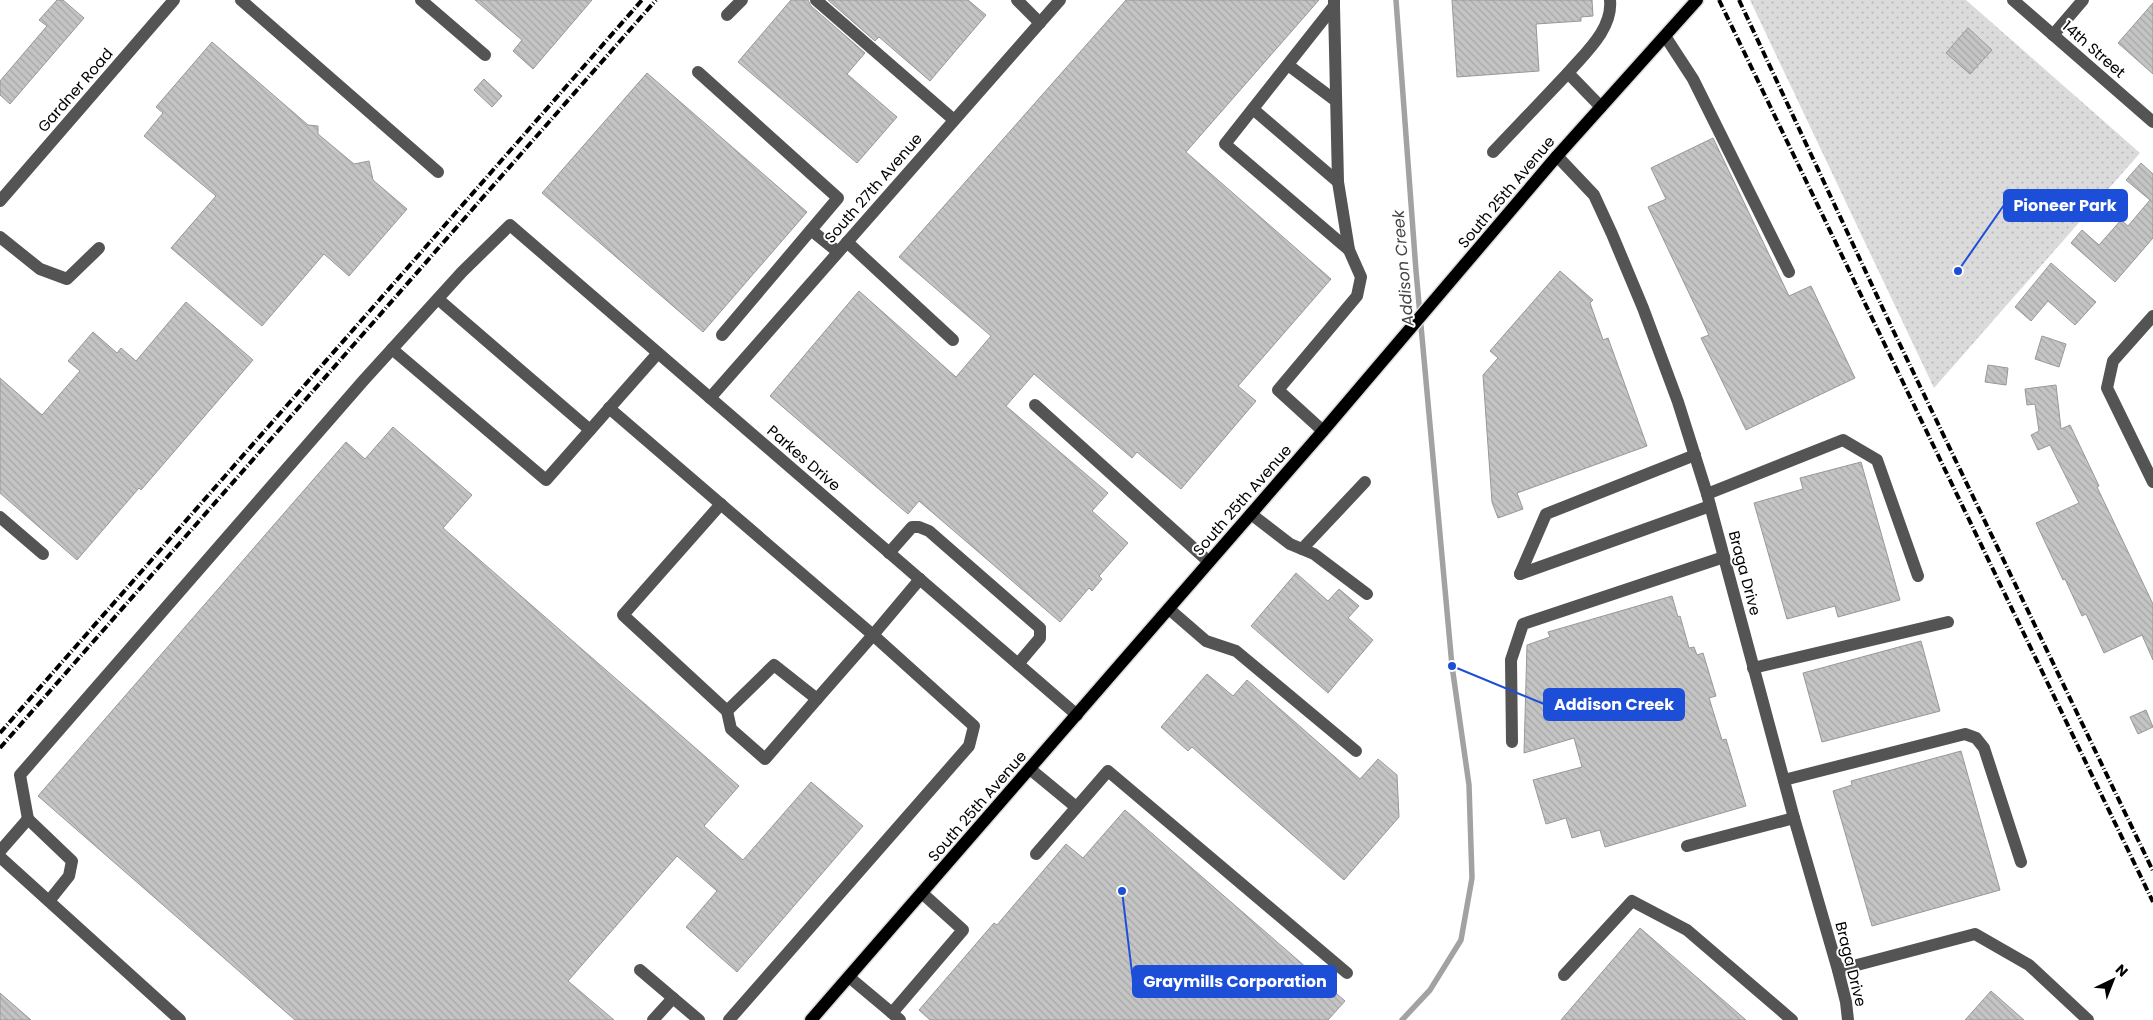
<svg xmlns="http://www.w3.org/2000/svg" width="2153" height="1020" font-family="Poppins,sans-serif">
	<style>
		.park { fill: url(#park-dots) }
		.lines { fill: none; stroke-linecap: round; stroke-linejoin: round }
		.stream { stroke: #a2a2a2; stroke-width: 5.5 }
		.building { fill: url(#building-back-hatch); stroke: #989898 }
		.major-casing { stroke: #dbdbdb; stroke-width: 15 }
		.minor { stroke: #545454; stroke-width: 12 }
		.major { stroke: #000; stroke-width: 12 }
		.rail { stroke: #000; stroke-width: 4; stroke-dasharray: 8 2.5 1 2.5; stroke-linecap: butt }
		.labels { text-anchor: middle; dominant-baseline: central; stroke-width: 4; stroke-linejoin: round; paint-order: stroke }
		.street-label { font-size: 15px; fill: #000; stroke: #fff }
		.water-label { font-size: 16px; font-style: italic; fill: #434343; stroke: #fff }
		.leader { fill: none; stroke: #1d4ed8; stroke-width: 2 }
		.callout-dot { fill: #1d4ed8; stroke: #fff; stroke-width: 2 }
		.callout { fill: #1d4ed8; stroke: #1d4ed8; stroke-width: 2 }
		.callout-label { font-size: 16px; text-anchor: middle; font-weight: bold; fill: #fff }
	</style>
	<defs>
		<pattern id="park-dots" width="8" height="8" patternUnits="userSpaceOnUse" patternTransform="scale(1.25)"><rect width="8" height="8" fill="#dbdbdb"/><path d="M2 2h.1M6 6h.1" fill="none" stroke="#bababa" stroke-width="1.8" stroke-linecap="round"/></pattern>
		<pattern id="building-back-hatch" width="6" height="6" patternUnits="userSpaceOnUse" patternTransform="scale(1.25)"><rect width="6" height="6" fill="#c4c4c4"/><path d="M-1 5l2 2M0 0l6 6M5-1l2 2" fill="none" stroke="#a7a7a7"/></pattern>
	</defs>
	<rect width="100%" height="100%" fill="#fff"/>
	<polygon class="park" points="1750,0 1966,0 2140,153 1934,388"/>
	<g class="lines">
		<polyline class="stream" points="1396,0 1416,271 1452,666 1469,785 1472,878 1461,940 1430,990 1402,1020"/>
	</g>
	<g class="building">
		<polygon points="57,0 63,0 84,18 10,104 0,95 0,81 47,26 39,20"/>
		<polygon points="475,0 592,0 533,69 513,51 522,40"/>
		<polygon points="791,0 808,0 811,6 865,53 847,74 897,117 857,163 738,62"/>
		<polygon points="828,0 968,0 986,15 930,81 879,37 875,41"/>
		<polygon points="1126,0 1319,0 1186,152 1331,279 1238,386 1256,401 1181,489 1137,452 1132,458 1034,374 1006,406 1108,493 1092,511 1128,543 1099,576 1102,579 1092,591 1089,588 1060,622 919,501 908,514 770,396 859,291 956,377 991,336 899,257"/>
		<polygon points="1452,0 1592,0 1593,16 1581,17 1581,21 1536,24 1539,71 1457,77"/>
		<polygon points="2153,3 2153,74 2118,43"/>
		<polygon points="1968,28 1992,50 1970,74 1946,53"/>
		<polygon points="212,42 308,125 318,126 318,134 354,164 369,161 373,180 407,209 349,276 324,254 262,326 171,248 216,196 144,136 163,113 156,107"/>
		<polygon points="647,73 807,212 703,332 542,193"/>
		<polygon points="484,79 502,96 492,107 474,90"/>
		<polygon points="1713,138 1789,296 1811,286 1855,378 1746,430 1701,338 1709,335 1648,207 1666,199 1651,168"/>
		<polygon points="2141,163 2153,174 2153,238 2115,282 2071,243 2082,230 2099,245 2121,220 2128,226 2150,200 2126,180"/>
		<polygon points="2051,263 2096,302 2075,325 2048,301 2031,321 2015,307"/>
		<polygon points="1560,271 1593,300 1590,303 1603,340 1608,338 1647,446 1517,493 1523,509 1498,518 1492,502 1483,375 1498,358 1490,351"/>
		<polygon points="186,302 253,360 141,490 139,488 77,560 0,493 0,378 42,415 80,371 68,361 93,332 117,353 121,348 136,361"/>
		<polygon points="2042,336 2066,344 2059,367 2035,359"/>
		<polygon points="1988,365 2008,368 2006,385 1985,382"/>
		<polygon points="2056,385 2061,429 2070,425 2099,486 2097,487 2153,604 2153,660 2142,635 2104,653 2086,614 2082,616 2065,579 2063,580 2036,523 2079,503 2050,445 2038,450 2031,435 2039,431 2035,404 2027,405 2025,389"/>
		<polygon points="393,427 472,495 443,528 739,786 704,826 743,860 811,782 863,826 737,972 686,927 717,891 677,856 568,981 614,1020 295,1020 38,796 346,442 365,459"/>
		<polygon points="1861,462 1900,600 1838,617 1835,606 1787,619 1754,503 1803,489 1800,478"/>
		<polygon points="1296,573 1328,601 1339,589 1359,606 1348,618 1373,640 1328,693 1251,626"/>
		<polygon points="1672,596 1678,617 1680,616 1689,648 1694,647 1697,655 1703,653 1716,696 1709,698 1722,740 1726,739 1746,806 1605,847 1600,830 1572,838 1566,818 1546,824 1533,780 1582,767 1574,738 1524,753 1527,645 1550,637 1548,632"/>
		<polygon points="1921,641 1940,711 1822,742 1803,673"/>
		<polygon points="1207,674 1233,696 1247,680 1360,779 1378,759 1397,775 1399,817 1344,880 1192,747 1188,751 1161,727"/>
		<polygon points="2146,710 2153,727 2138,734 2130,717"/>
		<polygon points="1961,751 2000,890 1872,926 1833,791 1852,785 1851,781"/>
		<polygon points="1125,810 1345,1001 1328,1020 930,1020 919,1010 994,923 997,925 1066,844 1083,858"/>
		<polygon points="1640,928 1746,1020 1561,1020"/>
		<polygon points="1991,991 2024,1020 1965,1020"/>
		<polygon points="0,993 31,1020 0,1020"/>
	</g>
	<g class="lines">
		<defs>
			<polyline id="major" points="811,1020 1323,431 1557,156 1697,0"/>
		</defs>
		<use href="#major" class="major-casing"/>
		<g class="minor">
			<polyline points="241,0 438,172"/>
			<polyline points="421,0 485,55"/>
			<polyline points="816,0 954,120"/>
			<polyline points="1017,0 1040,23"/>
			<polyline points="2013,0 2153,122"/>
			<polyline points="1334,6 1338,182"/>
			<polyline points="727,15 742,0"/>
			<polyline points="2053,35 2083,0"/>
			<polyline points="1665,36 1693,79 1789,272"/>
			<polyline points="1288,65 1336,101"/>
			<polyline points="698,72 838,198 722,335"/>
			<path d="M1601,107L1568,73C1585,53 1613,29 1610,0"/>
			<polyline points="1253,109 1338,182 1349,250"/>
			<polyline points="1493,152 1568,73"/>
			<polyline points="1557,156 1594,195 1612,234 1643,308 1678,402 1707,494 1794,818 1838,970 1846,1002 1848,1020"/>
			<polyline points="0,201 174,0"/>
			<polyline points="811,230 838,252"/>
			<polyline points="0,237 40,269 67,279 99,248"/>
			<polyline points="847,242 953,340"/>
			<polyline points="438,299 590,430"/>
			<polyline points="2153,316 2113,361 2107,388 2153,482"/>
			<polyline points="392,349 546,480 658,353"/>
			<polyline points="710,398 1060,0"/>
			<polyline points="1035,405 1209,562"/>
			<polyline points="609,408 873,635 920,579"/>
			<polyline points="1323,431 1278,390 1357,296 1361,277 1349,250 1225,144 1334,6 1334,0"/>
			<polyline points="1707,494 1843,440 1877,460 1918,576"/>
			<polyline points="721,504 623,615 727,711 774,665 817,699 873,635 974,726 969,746 729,1020"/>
			<polyline points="1251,514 1290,544 1314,554 1367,594"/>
			<polyline points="0,517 43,554"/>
			<polyline points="1302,549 1365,482"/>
			<polyline points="889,553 912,527 919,527 929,531 1040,628 1040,638 1018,664"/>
			<polyline points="1520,574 1546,514 1695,455"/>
			<polyline points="1520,574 1710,506"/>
			<polyline points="1169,609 1206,641 1236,651 1356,751"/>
			<polyline points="1753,668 1948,622"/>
			<polyline points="727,711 731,729 765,759 817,699"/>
			<polyline points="1512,742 1511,660 1523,624 1724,557"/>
			<polyline points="1030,769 1076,807"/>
			<polyline points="1784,780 1965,734 1976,738 1984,748 2021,862"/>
			<polyline points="28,819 20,775 363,381 462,272 510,225 1077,715"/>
			<polyline points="1687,846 1794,818"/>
			<polyline points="0,851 28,819 72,861 69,876 49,901"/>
			<polyline points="1036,854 1108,771 1347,973"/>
			<polyline points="0,857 180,1020"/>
			<polyline points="640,970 699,1020"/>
			<polyline points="1838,970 1975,934 2029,965 2088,1020"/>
			<polyline points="1564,975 1632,901 1687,930 1792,1020"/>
			<polyline points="849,977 892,1013"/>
			<polyline points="653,1020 673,998"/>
			<polyline points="900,1020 892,1013 963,930 922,893"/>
		</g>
		<use href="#major" class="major"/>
		<g class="rail">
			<polyline points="1719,0 2153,902"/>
			<polyline points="1739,0 1892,328 2153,871"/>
			<polyline points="0,733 642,0"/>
			<polyline points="0,748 656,0"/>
		</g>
	</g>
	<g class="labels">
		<g class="street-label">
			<text transform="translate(2094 49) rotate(41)">14th Street</text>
			<text transform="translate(75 90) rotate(-49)">Gardner Road</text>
			<text transform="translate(873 188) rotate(-49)">South 27th Avenue</text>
			<text transform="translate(1506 192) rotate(-50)">South 25th Avenue</text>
			<text transform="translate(804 458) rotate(41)">Parkes Drive</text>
			<text transform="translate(1242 500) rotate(-49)">South 25th Avenue</text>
			<text transform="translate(1745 573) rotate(75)">Braga Drive</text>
			<text transform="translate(977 806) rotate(-49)">South 25th Avenue</text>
			<text transform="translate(1851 964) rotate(76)">Braga Drive</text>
		</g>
		<g class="water-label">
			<text transform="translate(1403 268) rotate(-95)">Addison Creek</text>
		</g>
	</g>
	<path class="leader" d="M1958 271L2004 205M1452 666L1544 704M1122 891L1133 981"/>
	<g class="callout-dot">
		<circle cx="1958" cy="271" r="5"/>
		<circle cx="1452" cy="666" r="5"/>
		<circle cx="1122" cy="891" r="5"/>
	</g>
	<g class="callout">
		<rect x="2004" y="190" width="123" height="31" rx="5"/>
		<rect x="1544" y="689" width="140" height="31" rx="5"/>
		<rect x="1133" y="966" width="203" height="31" rx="5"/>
	</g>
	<g class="callout-label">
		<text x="2065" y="211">Pioneer Park</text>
		<text x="1614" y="710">Addison Creek</text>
		<text x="1235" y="987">Graymills Corporation</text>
	</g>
	<g transform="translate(2113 980) rotate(43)" stroke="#ffffff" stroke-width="4" paint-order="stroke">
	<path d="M0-4L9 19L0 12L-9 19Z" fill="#000000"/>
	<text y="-8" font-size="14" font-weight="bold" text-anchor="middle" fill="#000000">N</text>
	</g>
</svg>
